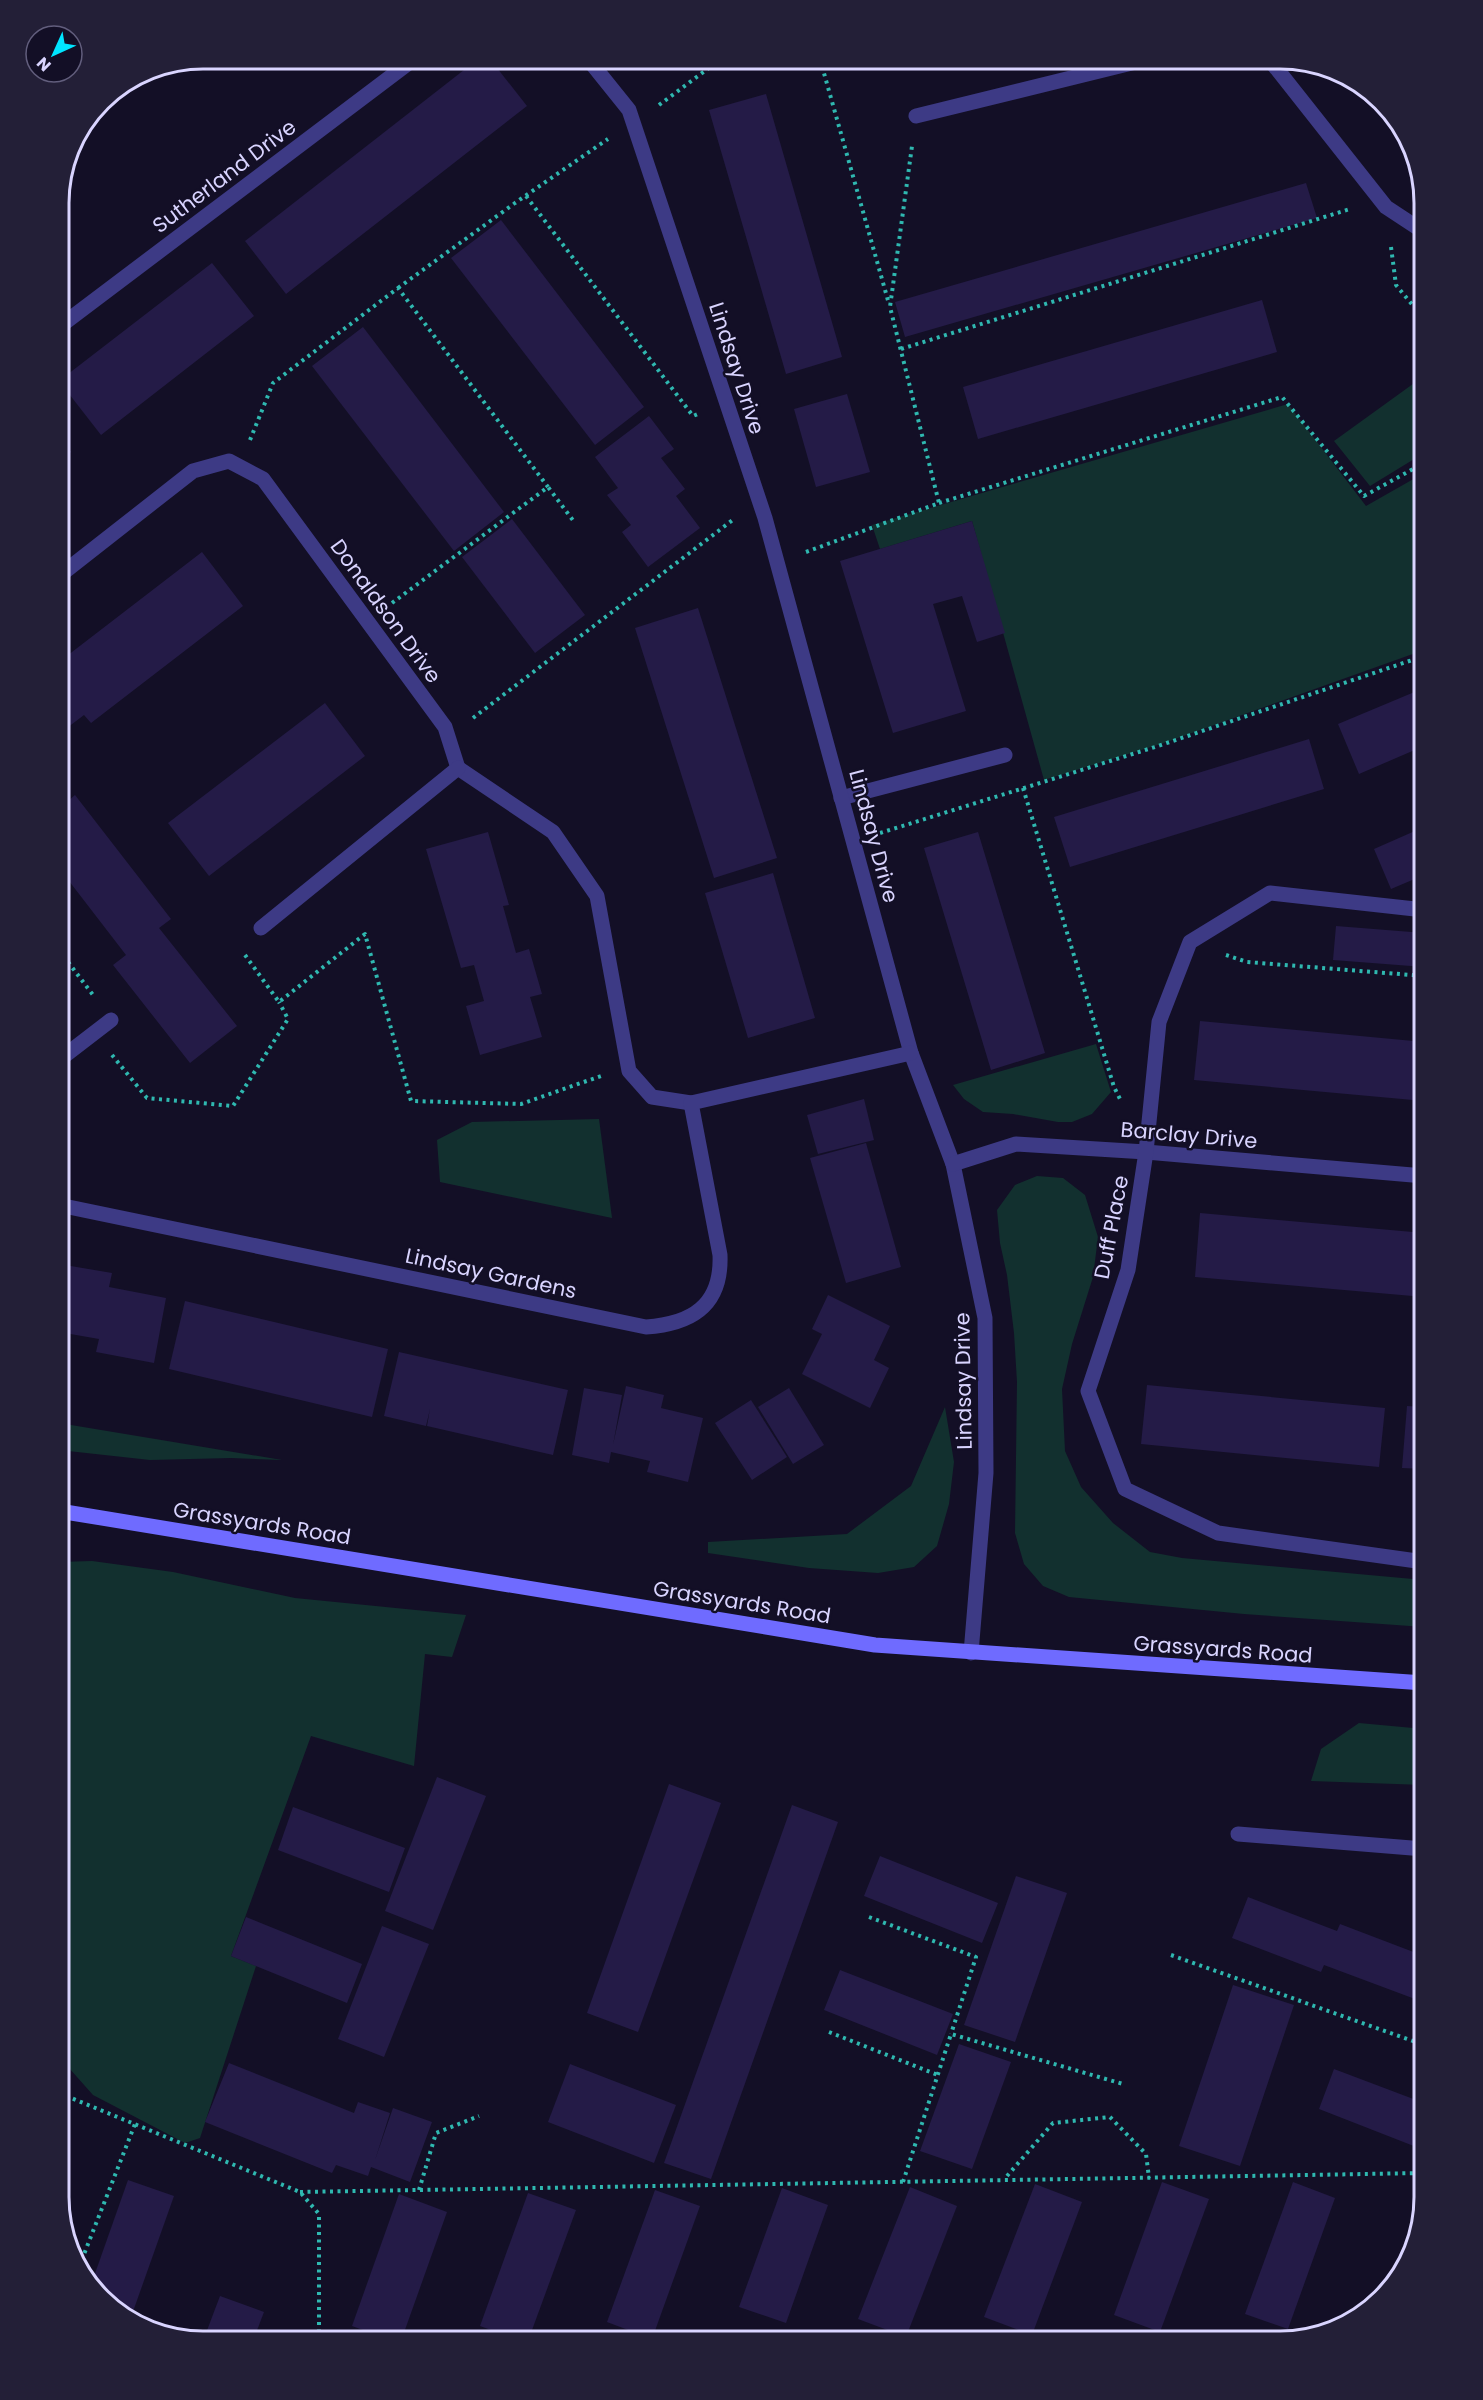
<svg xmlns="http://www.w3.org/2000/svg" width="1483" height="2400" font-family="Poppins,sans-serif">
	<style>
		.green { fill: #12302f }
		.building { fill: #241b47 }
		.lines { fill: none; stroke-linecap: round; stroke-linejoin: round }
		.path { stroke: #2fb8b0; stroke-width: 4; stroke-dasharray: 3 4.5; stroke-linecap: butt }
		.lane { stroke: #3d3a85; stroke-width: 15 }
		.street { stroke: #3d3a85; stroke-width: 15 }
		.secondary { stroke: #6f6bff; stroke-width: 15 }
		.labels { text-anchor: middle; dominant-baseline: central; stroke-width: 5; stroke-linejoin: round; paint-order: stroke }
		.street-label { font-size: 21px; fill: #d9d4ff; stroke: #130f26 }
		.rim { fill: none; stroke: #d9d4ff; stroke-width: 3 }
	</style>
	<rect width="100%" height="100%" fill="#130f26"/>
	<g class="green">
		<polygon points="1424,376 1424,453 1370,486 1334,441"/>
		<polygon points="1288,404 1366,506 1424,473 1424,650 1164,743 1044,780 972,521 880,549 872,525"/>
		<polygon points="1096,1044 1111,1092 1092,1114 1072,1122 1058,1122 1013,1114 983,1112 964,1099 953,1085"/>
		<polygon points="599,1119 612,1218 440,1182 437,1140 472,1122"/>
		<polygon points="1037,1176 1063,1178 1085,1195 1098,1237 1093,1277 1072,1344 1062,1389 1065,1451 1081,1487 1113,1523 1150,1552 1182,1558 1424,1580 1424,1627 1244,1614 1069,1597 1043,1586 1024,1564 1015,1533 1017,1382 1014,1333 1007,1275 1000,1243 997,1210 1015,1185"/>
		<polygon points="945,1407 954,1462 949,1504 937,1546 914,1567 878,1573 809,1568 708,1553 708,1542 847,1534 911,1486"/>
		<polygon points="59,1423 282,1460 231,1458 150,1460 59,1450"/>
		<polygon points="92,1561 173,1572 295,1598 466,1615 452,1657 425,1654 414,1766 311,1736 231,1956 256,1966 200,2138 185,2143 93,2095 61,2059 59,2051 59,1562"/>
		<polygon points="1359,1723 1424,1729 1424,1785 1311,1781 1321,1749"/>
		<polygon points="1300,2337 1279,2341 1147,2341"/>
	</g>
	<g class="building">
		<polygon points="478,59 490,59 527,106 286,294 245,241"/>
		<polygon points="766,94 842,357 786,374 709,110"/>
		<polygon points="1306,183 1317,218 905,337 895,302"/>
		<polygon points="501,220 644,407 595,445 451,258"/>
		<polygon points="212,263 254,316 101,435 59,381"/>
		<polygon points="1262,300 1277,352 978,439 963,387"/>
		<polygon points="363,327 504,512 454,551 312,366"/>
		<polygon points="847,394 870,472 816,487 794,409"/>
		<polygon points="649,416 674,449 661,458 685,489 676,496 700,528 648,567 622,532 631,525 607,495 618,488 595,457"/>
		<polygon points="59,435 71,452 59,462"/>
		<polygon points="512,519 585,615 535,653 462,557"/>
		<polygon points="972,521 1005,633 977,642 962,596 933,604 966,711 893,733 840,561"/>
		<polygon points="202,552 243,606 91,723 84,715 59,734 59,662"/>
		<polygon points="698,608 777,858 714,878 635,628"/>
		<polygon points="1424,688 1424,746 1359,774 1338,724"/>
		<polygon points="325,703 365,756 209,876 168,823"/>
		<polygon points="1309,739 1324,789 1070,867 1054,817"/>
		<polygon points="75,795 171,919 159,928 237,1026 190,1063 113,965 126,955 59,868 59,809"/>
		<polygon points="1424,827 1424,875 1391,889 1374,849"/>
		<polygon points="488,832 509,905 503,906 516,953 529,949 542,994 530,997 542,1037 480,1055 466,1006 484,1001 474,965 461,968 426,849"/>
		<polygon points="978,832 1045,1053 991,1070 924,848"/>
		<polygon points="773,873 815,1018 748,1038 705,893"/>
		<polygon points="1336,926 1424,933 1424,967 1333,960"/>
		<polygon points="1200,1021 1424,1042 1424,1101 1194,1080"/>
		<polygon points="864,1099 874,1140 818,1154 807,1115"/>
		<polygon points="866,1143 901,1267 846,1283 810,1158"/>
		<polygon points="1200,1213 1424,1233 1424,1297 1195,1277"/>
		<polygon points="59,1264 112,1273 109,1287 166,1298 154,1363 96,1352 99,1339 59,1332"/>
		<polygon points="828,1295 890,1326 874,1360 889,1368 870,1408 802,1374 822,1334 812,1329"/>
		<polygon points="185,1301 388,1349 372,1417 169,1369"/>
		<polygon points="399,1352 568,1390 553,1455 427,1426 430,1409 426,1426 384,1416"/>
		<polygon points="1147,1385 1385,1408 1379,1467 1141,1444"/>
		<polygon points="626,1386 664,1395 661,1408 703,1418 688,1482 647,1472 650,1461 611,1452 609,1463 572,1455 584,1388 622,1395 613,1445"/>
		<polygon points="789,1388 824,1445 793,1464 758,1407"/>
		<polygon points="751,1400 787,1457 752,1480 715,1423"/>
		<polygon points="1407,1406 1424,1407 1424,1469 1402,1468"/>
		<polygon points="437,1777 486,1796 433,1930 385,1911"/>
		<polygon points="669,1784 721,1803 638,2032 587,2013"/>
		<polygon points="792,1805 838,1822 711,2179 664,2163"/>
		<polygon points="293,1807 405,1848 389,1892 278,1850"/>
		<polygon points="880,1856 998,1903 982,1943 864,1896"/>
		<polygon points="1016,1876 1067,1893 1015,2042 964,2025"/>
		<polygon points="1248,1897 1337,1931 1340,1924 1424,1956 1424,1973 1415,1999 1324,1965 1321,1972 1232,1938"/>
		<polygon points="246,1917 362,1964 347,2003 231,1956"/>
		<polygon points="382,1926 429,1944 384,2057 338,2039"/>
		<polygon points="840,1970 953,2014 937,2055 824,2010"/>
		<polygon points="1233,1985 1294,2005 1240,2166 1179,2146"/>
		<polygon points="959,2044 1011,2062 972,2169 920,2151"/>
		<polygon points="229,2063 354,2113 358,2102 390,2113 375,2160 393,2108 432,2122 410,2182 371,2167 368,2176 336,2165 332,2173 205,2122"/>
		<polygon points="570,2064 676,2105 654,2163 548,2122"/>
		<polygon points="1334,2069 1424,2103 1424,2150 1319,2109"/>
		<polygon points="59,2138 70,2142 59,2172"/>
		<polygon points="128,2180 174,2196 130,2320 123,2317 92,2282"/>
		<polygon points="1162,2182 1209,2199 1160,2332 1114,2315"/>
		<polygon points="1293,2182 1335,2198 1288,2329 1245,2314"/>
		<polygon points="1035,2184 1082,2202 1032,2335 984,2317"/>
		<polygon points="910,2187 957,2206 906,2337 858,2319"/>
		<polygon points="782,2188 828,2205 786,2323 739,2307"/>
		<polygon points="655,2190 700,2206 652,2339 607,2322"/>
		<polygon points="528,2193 576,2210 528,2341 521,2341 480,2326"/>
		<polygon points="399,2194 447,2212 401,2341 393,2341 352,2326"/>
		<polygon points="220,2296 264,2312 253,2341 203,2341"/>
	</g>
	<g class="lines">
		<g class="path">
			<polyline points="820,59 889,304"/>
			<polyline points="659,105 721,59"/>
			<polyline points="526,196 693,416 700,413"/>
			<polyline points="1391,247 1396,285 1424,319"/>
			<polyline points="398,288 515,203 608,139"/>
			<polyline points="901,349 1350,209"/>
			<polyline points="250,440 273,383 398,288 548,487"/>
			<polyline points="939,503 1282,397 1364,496 1424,463"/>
			<polyline points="806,552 939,503 890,307 912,146"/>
			<polyline points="392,603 548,487 575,523"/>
			<polyline points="473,718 734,519"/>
			<polyline points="1023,788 1114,1087 1120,1099"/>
			<polyline points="880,833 1155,747 1424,656"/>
			<polyline points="59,950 93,995"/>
			<polyline points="245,955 279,1002 365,934 411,1101 521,1104 601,1076"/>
			<polyline points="1226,955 1247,962 1424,976"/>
			<polyline points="112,1055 147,1098 233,1106 288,1019 279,1002"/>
			<polyline points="869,1917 976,1957 951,2034"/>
			<polyline points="1171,1955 1424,2045"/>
			<polyline points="829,2032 938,2075"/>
			<polyline points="59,2093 300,2192 319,2214 319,2332 328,2341"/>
			<polyline points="1007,2176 1053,2123 1110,2117 1146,2154 1149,2178"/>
			<polyline points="903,2182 951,2034 1123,2084"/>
			<polyline points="419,2190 436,2133 479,2116"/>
			<polyline points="300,2192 1424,2173"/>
			<polyline points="79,2267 135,2124"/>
		</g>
		<g class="lane">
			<polyline points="916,116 1148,59"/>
			<polyline points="841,798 1005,755"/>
			<polyline points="1238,1834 1424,1849"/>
		</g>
		<g class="street">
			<polyline points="588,59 629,110 765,518 911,1053 953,1164 985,1318 986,1473 971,1653"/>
			<polyline points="1269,59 1386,207 1424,232"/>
			<polyline points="59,327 414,59"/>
			<polyline points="59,576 193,471 229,461 263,479 445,727 458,768"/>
			<polyline points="458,768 553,832 597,896 629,1071 652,1097 691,1103"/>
			<polyline points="261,928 458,768"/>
			<polyline points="59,1060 111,1020"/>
			<polyline points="953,1164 1016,1144 1146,1152 1424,1176"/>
			<path d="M59,1205L646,1327C691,1324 722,1306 720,1255L691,1103L911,1053"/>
			<polyline points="1424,1562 1218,1533 1125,1489 1088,1391 1128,1270 1146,1152 1159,1022 1190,942 1270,893 1415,909 1424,906"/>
		</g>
		<polyline class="secondary" points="59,1511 875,1645 1424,1683"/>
	</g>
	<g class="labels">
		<g class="street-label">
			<text transform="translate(224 176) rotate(-37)">Sutherland Drive</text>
			<text transform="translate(737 368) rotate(72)">Lindsay Drive</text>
			<text transform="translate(386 611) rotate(54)">Donaldson Drive</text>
			<text transform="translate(874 836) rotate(75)">Lindsay Drive</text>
			<text transform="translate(1189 1135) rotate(5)">Barclay Drive</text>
			<text transform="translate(1111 1227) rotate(-79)">Duff Place</text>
			<text transform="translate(491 1273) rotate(12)">Lindsay Gardens</text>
			<text transform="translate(963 1381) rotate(-91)">Lindsay Drive</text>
			<text transform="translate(262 1523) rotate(9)">Grassyards Road</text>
			<text transform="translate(742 1602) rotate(9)">Grassyards Road</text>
			<text transform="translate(1223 1649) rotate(4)">Grassyards Road</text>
		</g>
	</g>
	<path d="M0 0H1483V2400H0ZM203 69H1280A134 134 0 0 1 1414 203V2197A134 134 0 0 1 1280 2331H203A134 134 0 0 1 69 2197V203A134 134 0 0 1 203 69Z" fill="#231f37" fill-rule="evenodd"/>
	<path class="rim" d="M203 69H1280A134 134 0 0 1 1414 203V2197A134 134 0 0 1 1280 2331H203A134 134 0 0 1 69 2197V203A134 134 0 0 1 203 69Z"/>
	<g transform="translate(54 54) rotate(225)"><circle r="28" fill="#130f26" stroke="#625e7d" stroke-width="1.5"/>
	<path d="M0-4.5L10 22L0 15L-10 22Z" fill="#00e5ff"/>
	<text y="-9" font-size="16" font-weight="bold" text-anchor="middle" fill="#d9d4ff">N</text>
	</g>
</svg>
